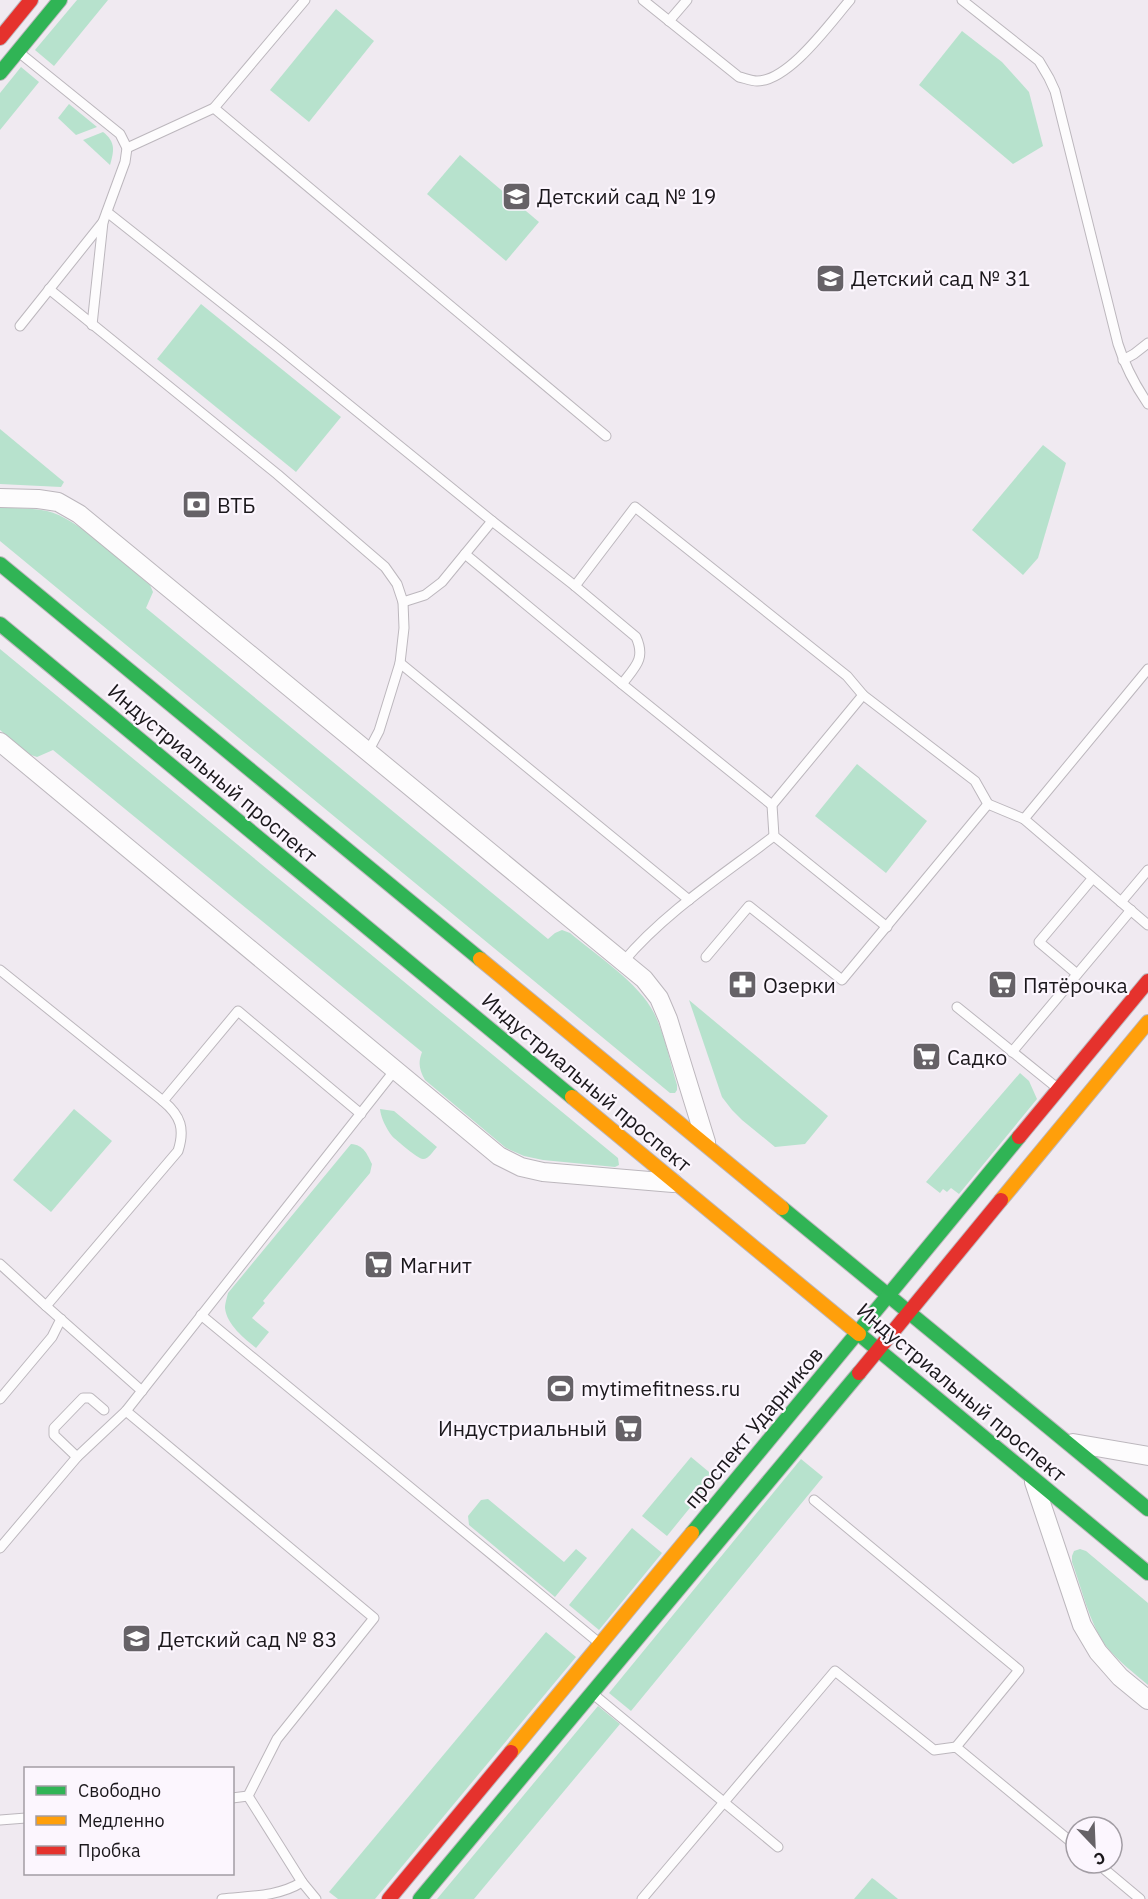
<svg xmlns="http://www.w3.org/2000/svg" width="1148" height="1899" font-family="'IBM Plex Sans',sans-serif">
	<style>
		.green { fill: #b7e2cd }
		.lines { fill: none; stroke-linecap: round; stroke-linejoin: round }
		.lane-casing { stroke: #bcb7bd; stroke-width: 11 }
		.street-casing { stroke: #bcb7bd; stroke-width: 20 }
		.fast-casing { stroke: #bcb7bd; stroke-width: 16 }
		.slow-casing { stroke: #bcb7bd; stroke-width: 16 }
		.jam-casing { stroke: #bcb7bd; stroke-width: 16 }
		.lane { stroke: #fdfcfd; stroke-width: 9 }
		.street { stroke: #fdfcfd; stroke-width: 18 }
		.fast { stroke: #30b455; stroke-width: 14 }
		.slow { stroke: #ff9f0a; stroke-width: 14 }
		.jam { stroke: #e5322d; stroke-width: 14 }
		.labels { text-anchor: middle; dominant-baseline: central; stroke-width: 4.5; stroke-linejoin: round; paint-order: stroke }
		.poi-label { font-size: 21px; fill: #1b181c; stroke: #fcf6fe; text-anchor: start }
		.street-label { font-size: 21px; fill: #1b181c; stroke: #fcf6fe }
	</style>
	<rect width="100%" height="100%" fill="#f0eaf1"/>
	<g class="green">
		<polygon points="77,0 108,0 54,66 35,50"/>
		<polygon points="336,9 374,41 309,122 270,90"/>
		<polygon points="962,31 1002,62 1029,92 1043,146 1013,164 919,85"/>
		<polygon points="21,67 39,82 0,130 0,93"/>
		<polygon points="69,104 97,127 76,135 58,118"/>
		<path d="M103,132C116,142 114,151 110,165L83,140Z"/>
		<polygon points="460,155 539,222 506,261 427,194"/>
		<polygon points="201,304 341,417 296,472 157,359"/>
		<polygon points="0,429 64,482 61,487 0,484"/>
		<polygon points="1043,445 1066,463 1038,558 1023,575 972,530"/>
		<path d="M0,508C15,508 32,508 47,511C78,518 124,564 150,585L153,592L146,608L548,939L555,933L562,930L570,933C596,955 639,983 654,1013C665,1035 670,1062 677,1085V1090L675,1093H670L0,541Z"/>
		<path d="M0,649L618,1158L619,1165L615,1167L543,1160L524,1156L506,1148L425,1080C419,1069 418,1063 422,1052L53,750L37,757L28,754L0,730Z"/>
		<polygon points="857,764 927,821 886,873 815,816"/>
		<polygon points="689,1000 828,1116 805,1144 775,1147 742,1120 732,1110 722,1097"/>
		<polygon points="1020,1073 1029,1081 1037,1099 959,1194 951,1188 947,1192 943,1189 940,1193 926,1182"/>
		<polygon points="74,1109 112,1141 51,1212 13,1180"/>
		<path d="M380,1109L394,1111L437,1147C433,1151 429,1159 423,1159C418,1159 396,1140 392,1136C386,1128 381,1118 380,1109Z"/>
		<path d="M351,1144C364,1145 367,1154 372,1164L370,1173L263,1301L265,1303L252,1318L269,1332L256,1348C244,1338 227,1325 225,1308C225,1304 227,1297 228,1293Z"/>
		<polygon points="691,1457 715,1477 667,1536 642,1516"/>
		<polygon points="801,1459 823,1477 631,1711 609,1693"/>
		<polygon points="488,1499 564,1562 576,1549 587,1558 555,1597 469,1525 468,1516 481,1500"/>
		<polygon points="632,1528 662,1553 599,1630 569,1605"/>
		<path d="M1080,1549L1086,1551L1148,1603V1685C1134,1673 1118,1661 1106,1646C1089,1622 1082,1589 1072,1562V1556L1074,1551Z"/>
		<polygon points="546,1632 576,1657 375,1899 338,1899 329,1892"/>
		<polygon points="598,1706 620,1724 474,1899 437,1899"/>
		<polygon points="872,1878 875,1880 898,1899 854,1899"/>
	</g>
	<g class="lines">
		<defs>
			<g id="lane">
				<path d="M643,0L739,77C744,78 752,81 757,81C789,81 830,23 850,0"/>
				<path d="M962,0L1039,61L1049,78L1055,91L1118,344C1125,366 1135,385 1148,404"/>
				<polyline points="669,21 687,0"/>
				<polyline points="214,108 606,436"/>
				<polyline points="127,148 214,108 305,0"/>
				<path d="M107,212L279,348L492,521L575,586L636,637C646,659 635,667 622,684"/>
				<polyline points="49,289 277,474 385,567 397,584 403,602 404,628 400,663 379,731 368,752"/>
				<polyline points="92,325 103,222"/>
				<polyline points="20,326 103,222 125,162 127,148 120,134 21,54"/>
				<polyline points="1123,360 1134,354 1148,343"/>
				<polyline points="465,554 622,684 772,805"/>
				<polyline points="575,586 635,507 847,676 863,695 975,781 988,804"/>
				<polyline points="403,602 425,595 442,582 492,521"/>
				<polyline points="400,663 689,900"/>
				<polyline points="863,695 772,805 774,836 887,927"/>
				<polyline points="1024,819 1148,669"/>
				<polyline points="1121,902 1148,870"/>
				<polyline points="706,957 749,906 842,980 988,804 1024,819 1148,925"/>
				<path d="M623,962C665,912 723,875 774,836"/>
				<polyline points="0,970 163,1101 238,1011 361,1114"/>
				<polyline points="1077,974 1039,942 1092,879"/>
				<polyline points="957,1007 1056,1087"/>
				<polyline points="1012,1052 1131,910"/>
				<path d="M0,1264L46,1306L178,1151C185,1129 181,1116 163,1101"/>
				<polyline points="46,1306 142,1391"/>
				<polyline points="201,1315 598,1642"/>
				<polyline points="0,1399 52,1337 61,1319"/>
				<polyline points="126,1411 374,1618 277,1739 248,1796 302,1882"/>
				<polyline points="77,1457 54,1435 54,1428 83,1398 90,1398 104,1410"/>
				<polyline points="814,1500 1019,1670 956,1747"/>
				<polyline points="0,1548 77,1457 126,1411 395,1070"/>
				<polyline points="593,1694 778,1847"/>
				<polyline points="232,1798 248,1796"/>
				<polyline points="0,1820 26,1818"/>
				<polyline points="1097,1863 1140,1899"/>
				<path d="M222,1899C249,1896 278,1897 302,1882L316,1899"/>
				<polyline points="642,1899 835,1671 934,1750 956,1747 1076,1846"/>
			</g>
			<g id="street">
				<polyline points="0,498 38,499 58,502 79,514 644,979 659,998 668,1019 706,1142"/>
				<polyline points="0,742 499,1156 521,1167 543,1172 673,1183"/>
				<polyline points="1073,1443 1148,1456"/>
				<polyline points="1034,1482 1082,1625 1098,1652 1120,1677 1148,1700"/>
			</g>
			<g id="fast">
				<polyline points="0,73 60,0"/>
				<polyline points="0,564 480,959"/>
				<polyline points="0,624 572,1097"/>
				<polyline points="782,1208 1148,1509"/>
				<polyline points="859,1334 1148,1573"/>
				<polyline points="692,1533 1019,1137"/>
				<polyline points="420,1899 859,1373"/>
			</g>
			<g id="slow">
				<polyline points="480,959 782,1208"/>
				<polyline points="572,1097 859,1334"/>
				<polyline points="1001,1200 1148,1022"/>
				<polyline points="511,1752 692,1533"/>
			</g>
			<g id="jam">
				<polyline points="0,38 31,0"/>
				<polyline points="1019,1137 1148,981"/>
				<polyline points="859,1373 1001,1200"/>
				<polyline points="389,1899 511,1752"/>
			</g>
		</defs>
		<use href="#lane" class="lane-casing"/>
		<use href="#street" class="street-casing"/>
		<use href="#fast" class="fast-casing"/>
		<use href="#slow" class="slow-casing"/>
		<use href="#jam" class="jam-casing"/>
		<use href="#lane" class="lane"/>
		<use href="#street" class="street"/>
		<use href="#fast" class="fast"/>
		<use href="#slow" class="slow"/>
		<use href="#jam" class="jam"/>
	</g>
	<defs>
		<symbol id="school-square" viewBox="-11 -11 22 22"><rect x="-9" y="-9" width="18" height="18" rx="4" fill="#666267" stroke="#fcf6fe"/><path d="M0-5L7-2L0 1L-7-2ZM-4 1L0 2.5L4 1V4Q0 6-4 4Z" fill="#fff"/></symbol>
		<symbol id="bank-square" viewBox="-11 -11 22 22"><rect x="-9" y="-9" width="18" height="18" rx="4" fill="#666267" stroke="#fcf6fe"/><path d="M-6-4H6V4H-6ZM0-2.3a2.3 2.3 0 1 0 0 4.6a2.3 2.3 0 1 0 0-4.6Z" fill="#fff"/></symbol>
		<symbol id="pharmacy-square" viewBox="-11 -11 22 22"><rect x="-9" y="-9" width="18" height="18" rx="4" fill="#666267" stroke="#fcf6fe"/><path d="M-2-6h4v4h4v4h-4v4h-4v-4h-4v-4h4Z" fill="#fff"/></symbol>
		<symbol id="supermarket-square" viewBox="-11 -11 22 22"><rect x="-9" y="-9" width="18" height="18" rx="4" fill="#666267" stroke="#fcf6fe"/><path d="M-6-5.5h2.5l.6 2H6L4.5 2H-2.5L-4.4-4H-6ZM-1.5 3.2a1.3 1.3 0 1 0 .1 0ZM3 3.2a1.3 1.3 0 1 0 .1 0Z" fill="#fff"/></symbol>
		<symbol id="stadium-square" viewBox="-11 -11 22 22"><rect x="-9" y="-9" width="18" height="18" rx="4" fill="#666267" stroke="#fcf6fe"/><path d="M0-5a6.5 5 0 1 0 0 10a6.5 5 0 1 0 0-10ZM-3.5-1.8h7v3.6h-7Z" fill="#fff"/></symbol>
	</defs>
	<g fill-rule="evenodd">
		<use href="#school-square" x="500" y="180" width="33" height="33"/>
		<use href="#school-square" x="814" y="262" width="33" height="33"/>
		<use href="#bank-square" x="180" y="488" width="33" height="33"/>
		<use href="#pharmacy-square" x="726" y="968" width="33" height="33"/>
		<use href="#supermarket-square" x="986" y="968" width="33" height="33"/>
		<use href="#supermarket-square" x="910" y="1040" width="33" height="33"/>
		<use href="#supermarket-square" x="362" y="1248" width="33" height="33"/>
		<use href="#stadium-square" x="544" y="1372" width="33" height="33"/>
		<use href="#supermarket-square" x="612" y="1412" width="33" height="33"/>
		<use href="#school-square" x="120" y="1622" width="33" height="33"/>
	</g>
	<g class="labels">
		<g class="poi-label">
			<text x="537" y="196">Детский сад № 19</text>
			<text x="851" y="278">Детский сад № 31</text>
			<text x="217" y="505">ВТБ</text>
			<text x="763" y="985">Озерки</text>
			<text x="1023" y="985">Пятёрочка</text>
			<text x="947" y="1057">Садко</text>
			<text x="400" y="1265">Магнит</text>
			<text x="581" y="1388">mytimefitness.ru</text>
			<text x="607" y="1428" text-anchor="end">Индустриальный</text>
			<text x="158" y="1639">Детский сад № 83</text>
		</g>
		<g class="street-label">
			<text transform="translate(213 773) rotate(40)">Индустриальный проспект</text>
			<text transform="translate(587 1082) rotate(40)">Индустриальный проспект</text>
			<text transform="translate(962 1392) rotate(40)">Индустриальный проспект</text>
			<text transform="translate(753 1427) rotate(-50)">проспект Ударников</text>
		</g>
	</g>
	<rect x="24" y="1767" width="210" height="108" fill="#fcf6fe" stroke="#a29da4" stroke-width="1.5"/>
	<rect x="36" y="1786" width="30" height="9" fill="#30b455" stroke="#a29da4" stroke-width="1.5"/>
	<text x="78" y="1797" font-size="18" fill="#1b181c">Свободно</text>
	<rect x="36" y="1816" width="30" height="9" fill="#ff9f0a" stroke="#a29da4" stroke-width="1.5"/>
	<text x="78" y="1827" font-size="18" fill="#1b181c">Медленно</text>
	<rect x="36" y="1846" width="30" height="9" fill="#e5322d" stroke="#a29da4" stroke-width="1.5"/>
	<text x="78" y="1857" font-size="18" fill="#1b181c">Пробка</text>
	<g transform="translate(1094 1845) rotate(157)"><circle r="28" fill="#fcf6fe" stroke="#a29da4" stroke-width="1.5"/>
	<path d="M0-4.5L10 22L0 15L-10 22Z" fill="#666267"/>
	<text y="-9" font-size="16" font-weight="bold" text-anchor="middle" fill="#1b181c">С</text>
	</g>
</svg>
